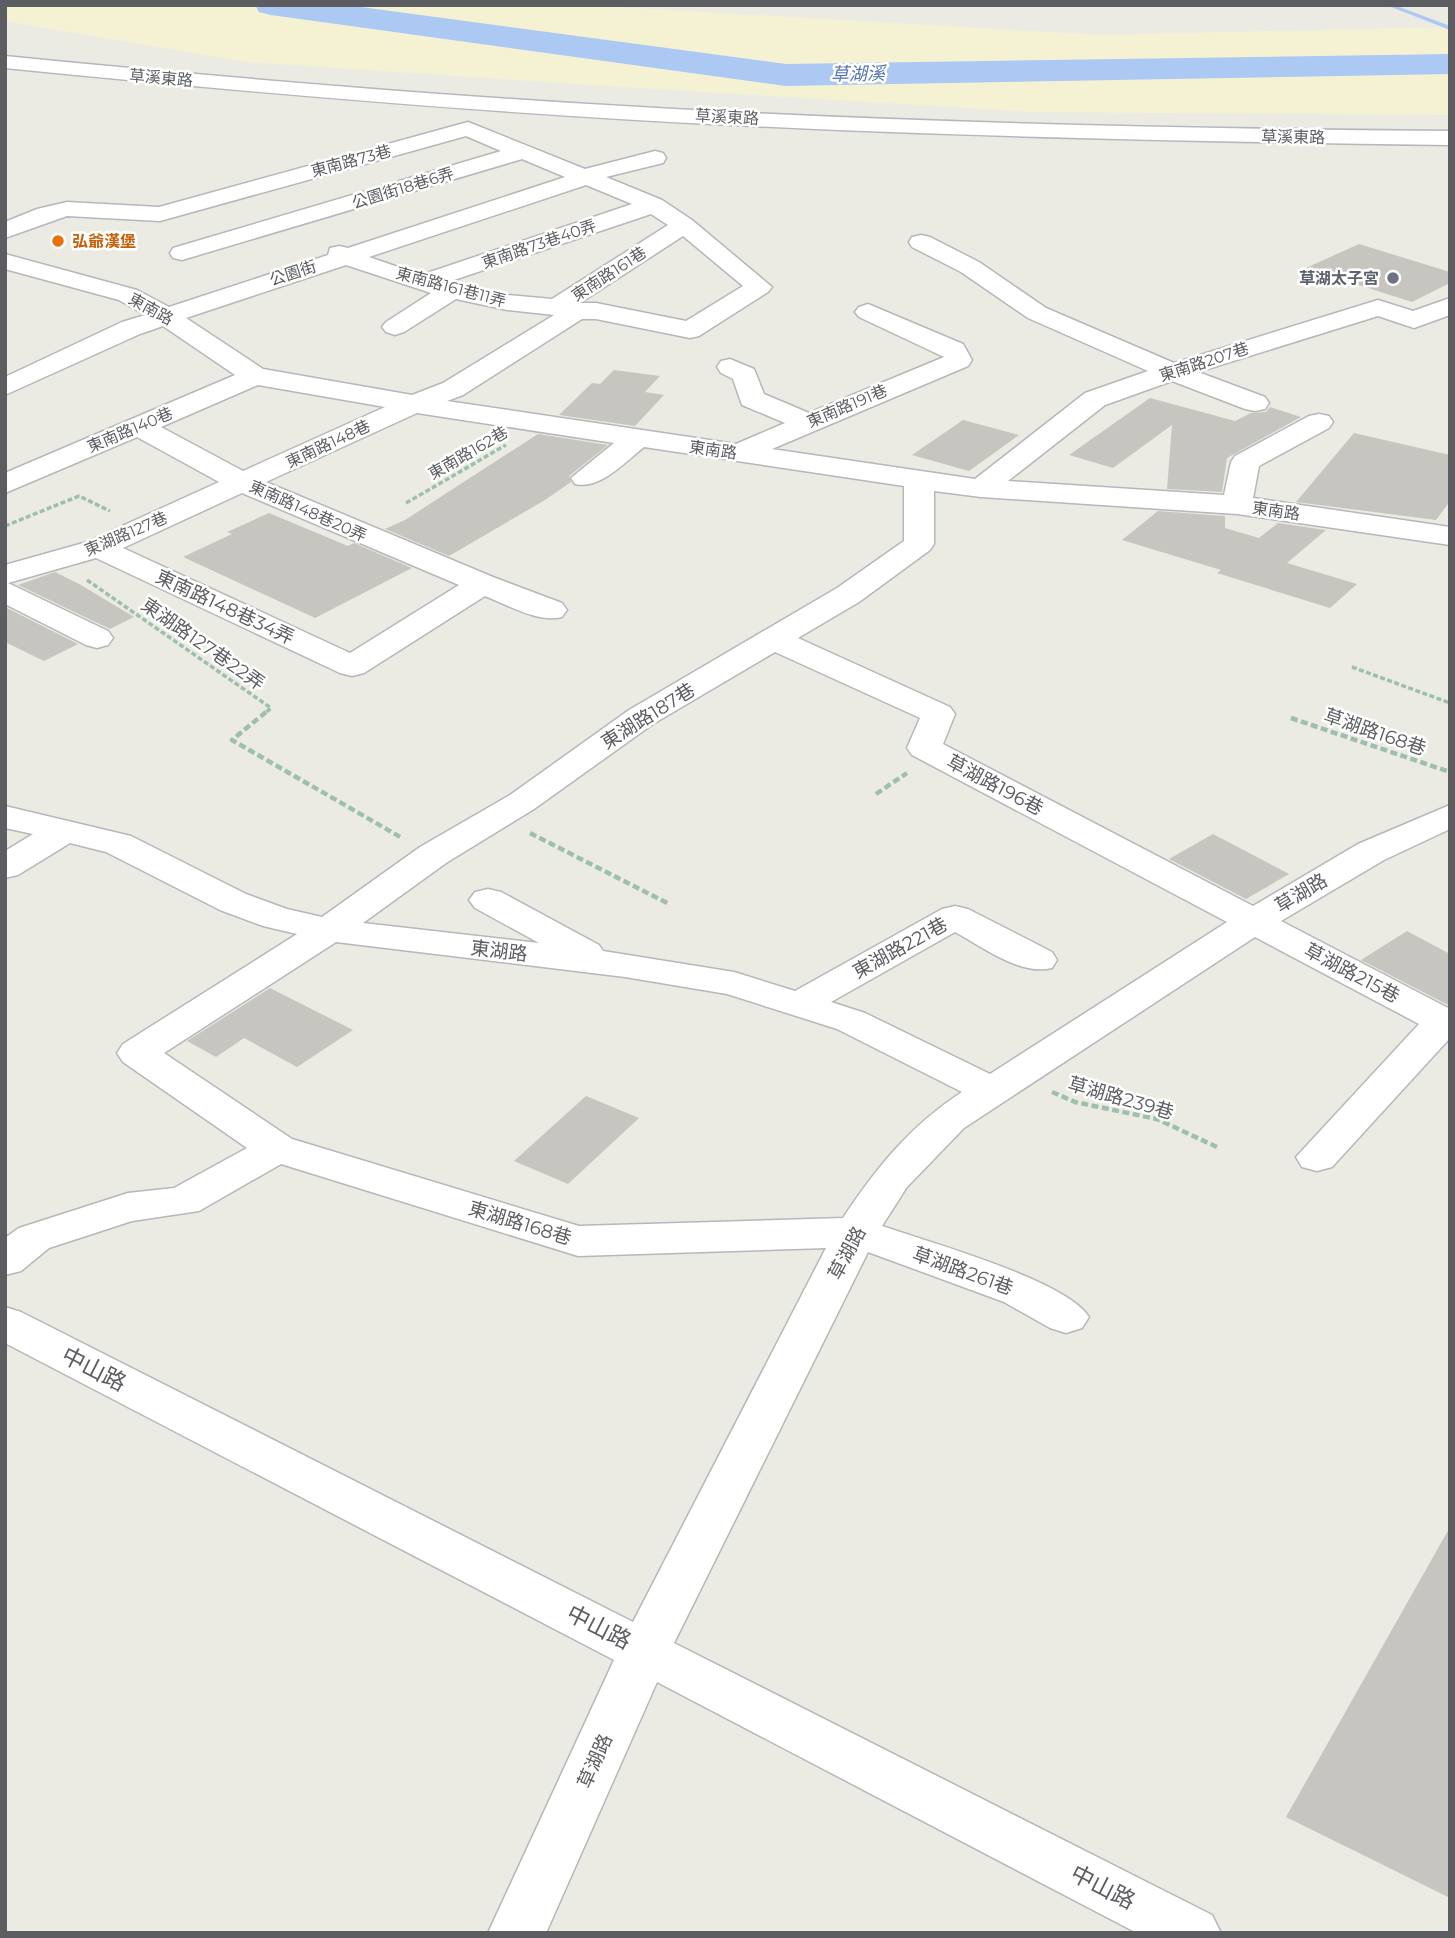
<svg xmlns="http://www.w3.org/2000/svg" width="1455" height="1938" font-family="Montserrat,'Noto Sans TC',sans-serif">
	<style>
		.sand { fill: #f5f2d4 }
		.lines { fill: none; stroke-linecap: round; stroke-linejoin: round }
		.stream { fill: #abc9f3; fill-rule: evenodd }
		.river { fill: #abc9f3; fill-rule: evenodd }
		.building { fill: #c7c5bf }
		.minor-casing { stroke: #b5b7bb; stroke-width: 3 }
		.path-far1 { stroke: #9cc0ab; stroke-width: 3.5; stroke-dasharray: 5 2.5; stroke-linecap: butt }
		.path { stroke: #9cc0ab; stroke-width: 4.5; stroke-dasharray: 7 3.5; stroke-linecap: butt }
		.minor { fill: #fff; fill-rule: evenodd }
		.food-dot { fill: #e8710a; stroke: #fff; stroke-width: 2.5 }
		.worship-dot { fill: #6b7280; stroke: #fff; stroke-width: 2.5 }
		.labels { text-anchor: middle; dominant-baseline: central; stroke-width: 5; stroke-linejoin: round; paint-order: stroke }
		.far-street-label { font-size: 16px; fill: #5b5d61; stroke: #fff }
		.far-food-label { font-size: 16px; font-weight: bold; fill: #c56008; stroke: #fff; text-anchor: start }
		.far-worship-label { font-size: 16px; font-weight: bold; fill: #5b616d; stroke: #fff; text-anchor: end }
		.far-water-label { font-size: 18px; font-style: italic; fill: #5173b3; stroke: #fff }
		.street-label { font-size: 19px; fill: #5b5d61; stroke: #fff }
		.near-street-label { font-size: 23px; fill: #5b5d61; stroke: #fff }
	</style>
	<rect width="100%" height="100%" fill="#ebebe3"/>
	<polygon class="sand" points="5,5 585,5 1100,35 1450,27 1450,115 1033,112 591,85 246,62 5,21"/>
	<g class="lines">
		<polygon class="stream" points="1386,5 1394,5 1450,26 1450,30"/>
		<polygon class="river" points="255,5 346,5 786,64 1450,54 1450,74 786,86 271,15 259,12"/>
	</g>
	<g class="building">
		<polygon points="1359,244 1450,272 1450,283 1412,302 1306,268"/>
		<polygon points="614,370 660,376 645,392 664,395 635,426 559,415 592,383 600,384"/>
		<polygon points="1150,398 1235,421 1251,413 1266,412 1270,407 1301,417 1227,458 1222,492 1167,489 1172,425 1113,468 1069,455"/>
		<polygon points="963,420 1019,435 969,471 912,455"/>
		<polygon points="1354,433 1450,455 1450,501 1436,520 1296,502"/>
		<polygon points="538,434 608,445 569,476 571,482 545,500 449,556 385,529 405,520"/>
		<polygon points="1158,511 1225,516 1225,528 1259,538 1278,523 1326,530 1287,563 1357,584 1330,608 1217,573 1221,570 1122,540"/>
		<polygon points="269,513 348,546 354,543 412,568 315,618 183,557 232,534 227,532"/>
		<polygon points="55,572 81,585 134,617 110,629 18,585"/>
		<polygon points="5,607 78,644 44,661 5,642"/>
		<polygon points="1213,834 1289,874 1246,899 1169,859"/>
		<polygon points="1407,931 1450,954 1450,1006 1361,960"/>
		<polygon points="270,988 353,1030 297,1067 244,1038 216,1057 187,1041"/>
		<polygon points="586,1096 639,1118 568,1184 514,1161"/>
		<polygon points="1450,1527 1450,1898 1286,1817"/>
	</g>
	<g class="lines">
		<defs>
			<g id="minor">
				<path d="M5,56C246,80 488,100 730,112C970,124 1210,129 1450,131V145C1210,142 970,137 730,125C488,113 246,92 5,68Z"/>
				<path d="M468,122L585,169L655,151L663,153L666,158L663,163L606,177L662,200L692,220L772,287L768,292L699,336L690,338L596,319H582L463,395L447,401L736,444L785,423L742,405L733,379L721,373L717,367L721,361L730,359L754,369L764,394L809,413L944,357L859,317L855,312L859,307L868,304L963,344L972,360L968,366L772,449L975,479L1085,393L1148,371L1028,318L961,272L912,247L909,242L912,237L921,235L930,237L979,262L1046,308L1174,363L1378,300L1413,311L1450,298V315L1414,328L1378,316L1198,372L1265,397L1269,403L1265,409L1255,411L1245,409L1172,381L1105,405L1008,481L1224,495L1231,462L1235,456L1309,416L1319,414L1329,416L1333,422L1329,428L1259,466L1253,498L1450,527V545L1237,514L981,497L934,491V544L930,550L859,602L798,638L950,707L955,714L943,744L1253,906L1358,844L1450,805V829L1384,860L1281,921L1450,1009V1038L1332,1167L1317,1171L1302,1167L1296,1157L1419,1024L1255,937L964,1128L907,1187L882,1226C928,1242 1066,1280 1089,1317L1082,1328L1066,1333L1050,1328L1004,1302L868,1252L674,1643L1212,1915L1221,1933H1137L657,1682L546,1933H488L614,1660L5,1343V1307L21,1312L633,1622L826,1248L578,1256L281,1164L199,1211L132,1221L49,1248L21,1271L5,1275V1238L19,1228L128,1193L174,1188L247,1148L123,1062L117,1053L123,1044L297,934L263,926L220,910L106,852L70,843L18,875L5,878V851L33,834L5,828V806L131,836L246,894L287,909L322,917L420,847L510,795L629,710L837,588L904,541V486L644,447C625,462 600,490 575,484L571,478L614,443L417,413L266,482L493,577L562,603L567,610L562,617C538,623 508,605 485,596L364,673L352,676L340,673L96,558L8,583L108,631L113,638L108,645L97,648L86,645L5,604V565L87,542L219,482L137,437L5,493V473L235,375L163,326L140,334L5,395V377L122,322L145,315L119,300L5,269V254L137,290L169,307L328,255L330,248L339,246L348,248L565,177L522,159L182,260L173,258L170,253L173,248L501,151L466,136L160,221L67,216L5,238V222L37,209L67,202L159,207ZM586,185L632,204L421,275L369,257ZM651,214L668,225L552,299L507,295L448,282ZM683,236L743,286L686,321L596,303H580ZM346,265L431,293L386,322L382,327L386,332L395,335L404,332L456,299L507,310L554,315L443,383L412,395L263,369L186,318ZM258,385L385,407L243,471L161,427ZM242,493L459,585L350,653L123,548ZM775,652L920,718L907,748L912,755L1227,922L990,1074L865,1013L831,1002L955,932C983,947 1020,976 1052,968L1057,960L1052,952L968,909L955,906L942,909L795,991L734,972L603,951L599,945L501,892L488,889L475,892L469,900L475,908L539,943L363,923L446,863L534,809L653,724ZM336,942L625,977L727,994L837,1029L962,1092C910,1126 877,1167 843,1218L579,1226L292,1139L164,1053Z"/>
			</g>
		</defs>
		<use href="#minor" class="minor-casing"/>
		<g class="path-far1">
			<polyline points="406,503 506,445"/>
			<polyline points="5,526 79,496 110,511"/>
			<polyline points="87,580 271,708 264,714"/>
			<polyline points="1352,667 1450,703"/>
		</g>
		<g class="path">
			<polyline points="266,712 232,740 402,838"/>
			<polyline points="1291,718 1450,772"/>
			<polyline points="876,794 907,773"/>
			<polyline points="530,833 669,904"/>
			<polyline points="1052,1092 1075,1102 1157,1119 1219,1148"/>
		</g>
		<use href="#minor" class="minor"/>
	</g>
	<circle class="food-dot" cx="58" cy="241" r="7"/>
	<circle class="worship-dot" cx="1393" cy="278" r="7"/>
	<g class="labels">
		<g class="far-street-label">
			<text transform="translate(161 78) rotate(5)">草溪東路</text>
			<text transform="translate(727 117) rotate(3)">草溪東路</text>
			<text transform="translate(1293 137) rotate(1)">草溪東路</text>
			<text transform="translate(351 161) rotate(-15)">東南路73巷</text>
			<text transform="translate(403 188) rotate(-17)">公園街18巷6弄</text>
			<text transform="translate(539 244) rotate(-19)">東南路73巷40弄</text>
			<text transform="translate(293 273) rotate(-18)">公園街</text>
			<text transform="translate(609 274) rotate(-33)">東南路161巷</text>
			<text transform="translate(451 287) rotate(15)">東南路161巷11弄</text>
			<text transform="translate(151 309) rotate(29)">東南路</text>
			<text transform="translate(1204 362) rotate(-18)">東南路207巷</text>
			<text transform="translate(847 406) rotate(-23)">東南路191巷</text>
			<text transform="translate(130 430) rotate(-23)">東南路140巷</text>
			<text transform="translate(328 444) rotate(-25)">東南路148巷</text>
			<text transform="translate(713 450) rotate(8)">東南路</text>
			<text transform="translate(468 453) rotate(-30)">東南路162巷</text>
			<text transform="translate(308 511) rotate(24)">東南路148巷20弄</text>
			<text transform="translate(1276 511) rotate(8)">東南路</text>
			<text transform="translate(126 534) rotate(-23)">東湖路127巷</text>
		</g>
		<g class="far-food-label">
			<text x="72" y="241">弘爺漢堡</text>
		</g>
		<g class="far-worship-label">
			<text x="1379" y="278">草湖太子宮</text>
		</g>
		<g class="far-water-label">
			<text transform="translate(858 74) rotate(-1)">草湖溪</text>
		</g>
		<g class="street-label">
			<text transform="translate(225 607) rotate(25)">東南路148巷34弄</text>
			<text transform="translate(203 644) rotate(35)">東湖路127巷22弄</text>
			<text transform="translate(648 716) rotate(-32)">東湖路187巷</text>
			<text transform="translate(1375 732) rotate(19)">草湖路168巷</text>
			<text transform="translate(995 785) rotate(28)">草湖路196巷</text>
			<text transform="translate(1301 893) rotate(-31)">草湖路</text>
			<text transform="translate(900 948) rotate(-29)">東湖路221巷</text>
			<text transform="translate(499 951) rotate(7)">東湖路</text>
			<text transform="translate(1352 973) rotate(28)">草湖路215巷</text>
			<text transform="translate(1121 1098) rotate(16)">草湖路239巷</text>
			<text transform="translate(520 1223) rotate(17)">東湖路168巷</text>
			<text transform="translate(847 1253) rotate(-62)">草湖路</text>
			<text transform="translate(963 1271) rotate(20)">草湖路261巷</text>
			<text transform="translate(595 1761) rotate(-66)">草湖路</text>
		</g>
		<g class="near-street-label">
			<text transform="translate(94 1369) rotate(27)">中山路</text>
			<text transform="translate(599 1627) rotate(27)">中山路</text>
			<text transform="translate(1103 1887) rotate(27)">中山路</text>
		</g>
	</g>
	<rect width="1455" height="1938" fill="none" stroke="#5b5d61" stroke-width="14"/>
</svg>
